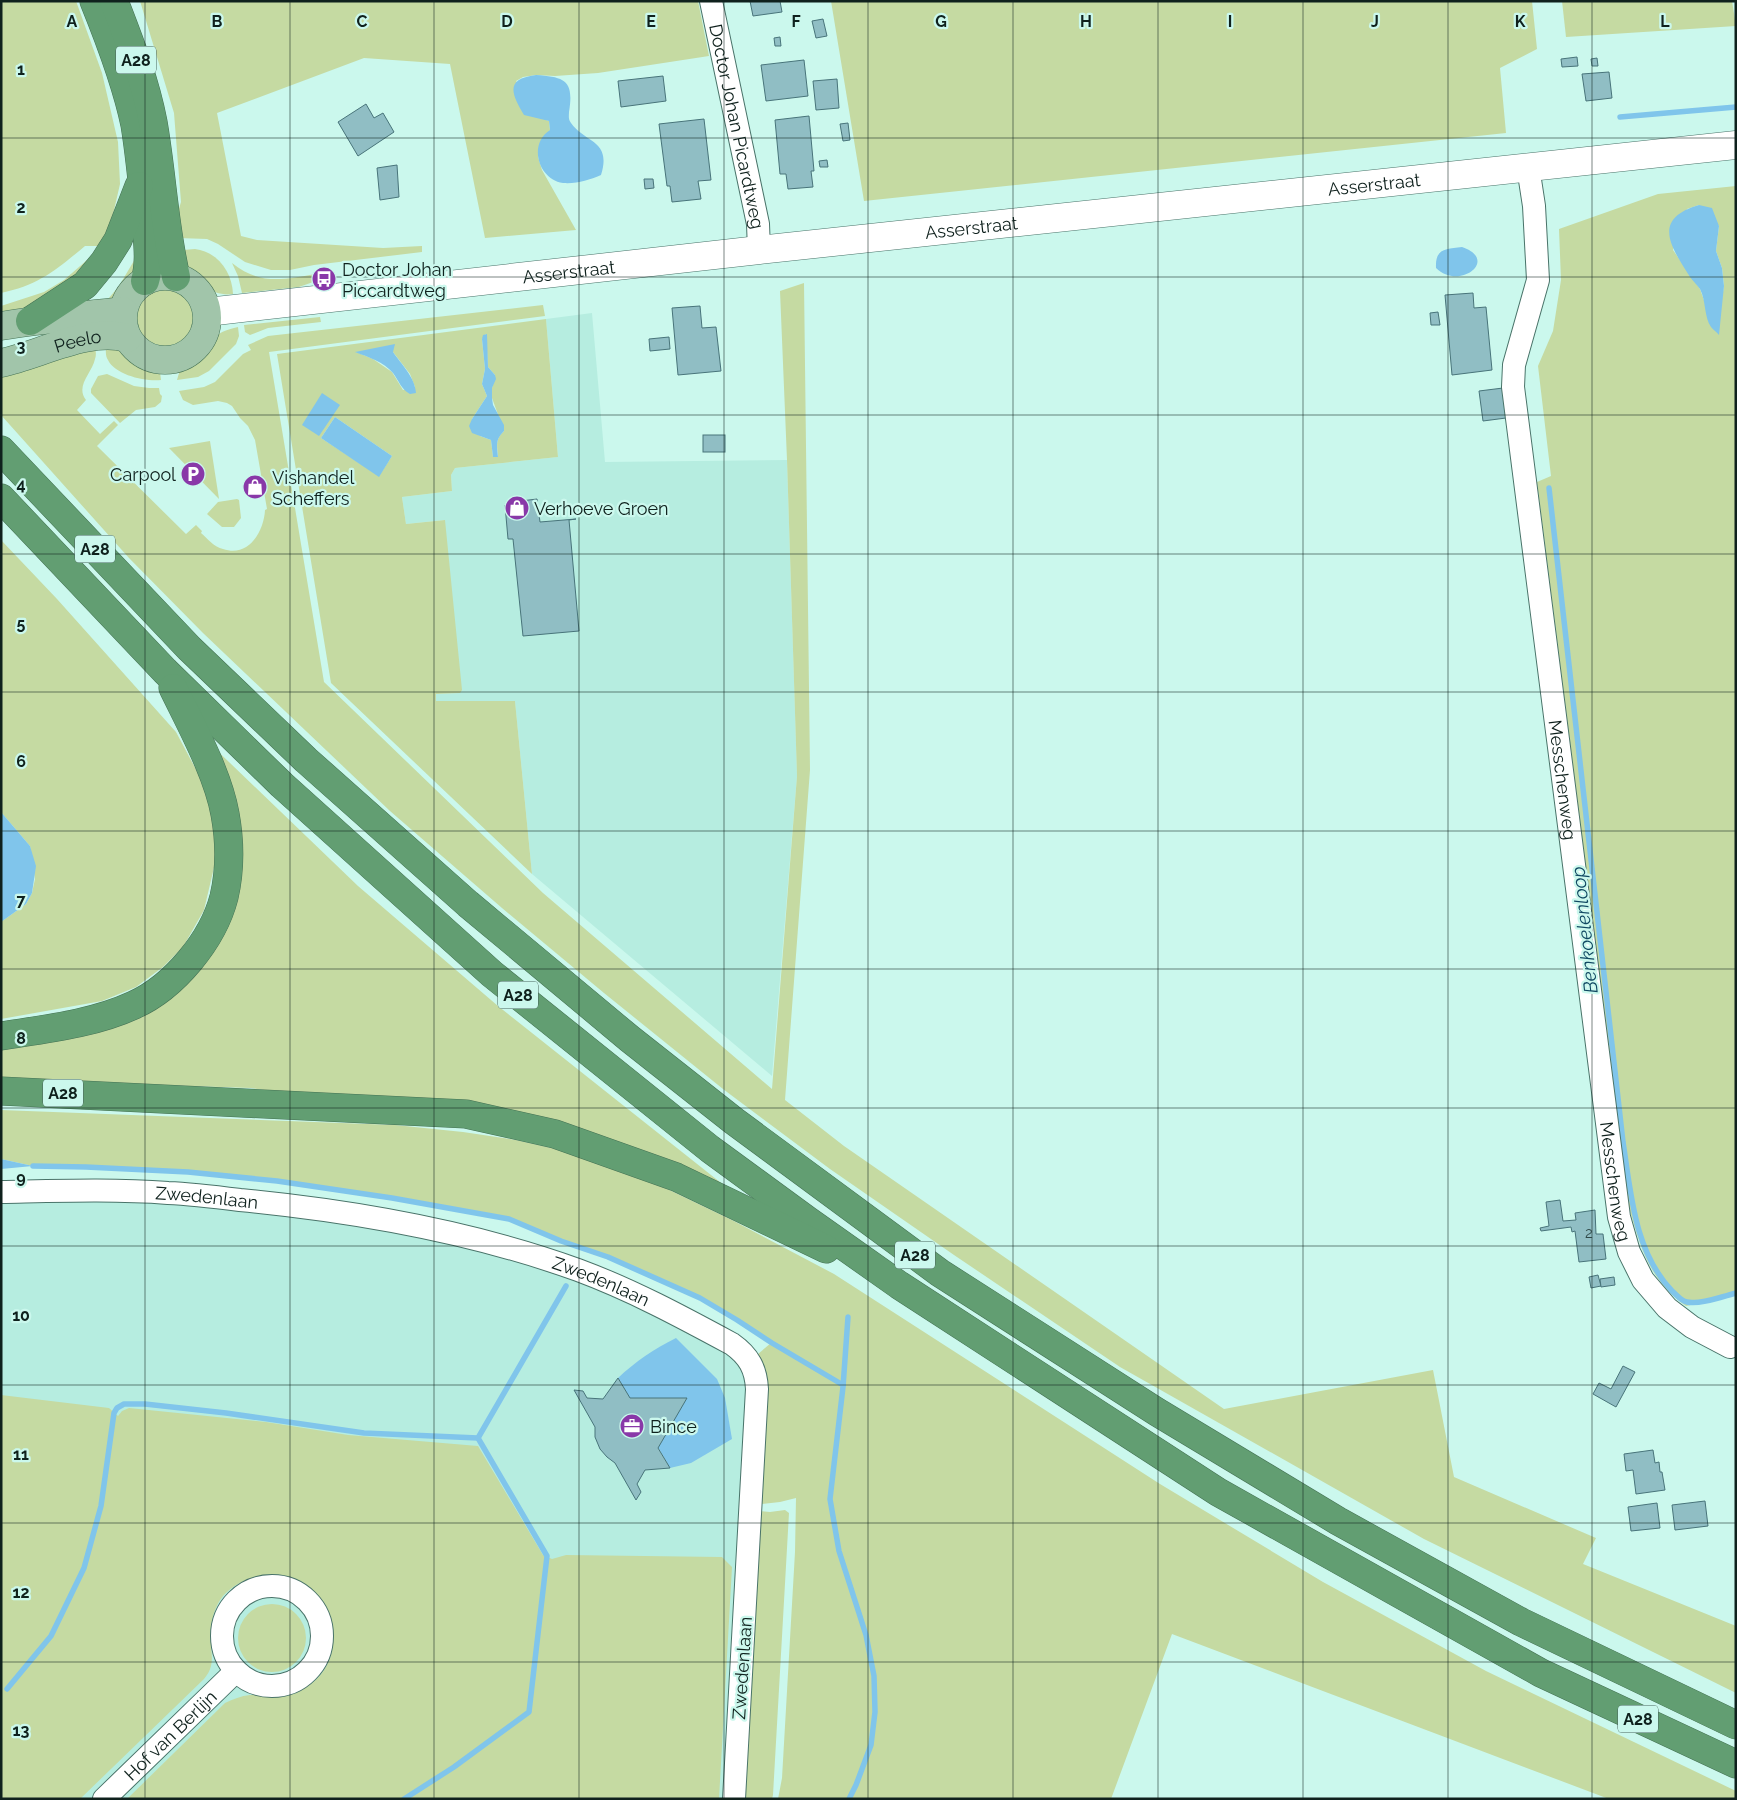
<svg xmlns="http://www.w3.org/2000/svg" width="1737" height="1800" font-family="Raleway,sans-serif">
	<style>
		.built { fill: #b6ede0 }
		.green { fill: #c5daa2; fill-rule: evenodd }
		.water { fill: #80c5eb }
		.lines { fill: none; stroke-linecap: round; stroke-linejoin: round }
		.stream { stroke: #80c5eb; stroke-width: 5.5 }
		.building { fill: #90bec4; stroke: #48747a }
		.minor-casing { stroke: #497369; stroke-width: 24 }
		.secondary-casing { stroke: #497369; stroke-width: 29 }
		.primary-casing { stroke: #457254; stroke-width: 29 }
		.motorway-casing { stroke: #457254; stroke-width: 29 }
		.minor { stroke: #fff; stroke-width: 22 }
		.secondary { stroke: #fff; stroke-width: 28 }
		.primary { stroke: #a1c5aa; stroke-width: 28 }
		.motorway { stroke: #629e72; stroke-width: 28 }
		.grid { fill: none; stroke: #0f211d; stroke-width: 1; stroke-opacity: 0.55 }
		.labels { text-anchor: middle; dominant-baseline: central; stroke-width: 4.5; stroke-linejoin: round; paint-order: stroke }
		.number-label { font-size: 15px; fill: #2f4847 }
		.shield { fill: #cbf8ed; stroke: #47625b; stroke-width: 1 }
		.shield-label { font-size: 16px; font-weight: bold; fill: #0f211d }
		.street-label { font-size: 18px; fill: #0f211d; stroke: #cbf8ed }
		.poi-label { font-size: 18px; fill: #0f211d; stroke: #cbf8ed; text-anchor: start }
		.water-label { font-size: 19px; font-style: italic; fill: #104862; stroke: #cbf8ed }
		.grid-label { font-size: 16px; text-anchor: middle; font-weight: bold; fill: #0f211d; stroke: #cbf8ed; stroke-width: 4.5; stroke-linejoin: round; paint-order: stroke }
	</style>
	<rect width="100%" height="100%" fill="#cbf8ed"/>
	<g class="built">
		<polygon points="592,313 605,462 787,460 797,776 772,1076 532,874 515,701 436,701 436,694 460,693 444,520 406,524 402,497 452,491 451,475 455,468 558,457 546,319"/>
		<polygon points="1,1192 168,1192 526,1253 747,1357 734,1799 1,1799"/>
	</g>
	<g class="green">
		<path d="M1,1H76L102,73L118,142L120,184L112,219L101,246H85C56,270 39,285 1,293Z"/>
		<polygon points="140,1 698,1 709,56 598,73 555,76 536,75 523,77 516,81 546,120 549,121 550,130 538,157 542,170 576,230 485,238 450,64 364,58 217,113 241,236 257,240 383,248 422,246 422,252 314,265 290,270 271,270 245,262 218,244 207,239 178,238 176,218 181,202 174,113"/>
		<polygon points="831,1 1532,1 1537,49 1500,68 1506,133 864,201"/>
		<polygon points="1562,1 1732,1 1736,26 1566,37"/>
		<path d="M1736,186V1295L1686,1306C1650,1281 1640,1247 1629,1207L1537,482L1551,476L1538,366L1553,331L1561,280L1559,229L1658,194ZM1699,205L1719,226L1716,251L1722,268L1724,286L1721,304L1705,303L1700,289L1673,250L1687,209Z"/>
		<path d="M195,249C218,252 232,272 233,294C214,297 198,283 185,270L183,250Z"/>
		<polygon points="138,254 137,276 116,300 103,305 119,286"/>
		<polygon points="87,260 91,260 84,271 33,306 1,313 1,306 44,292 64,280"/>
		<path d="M232,263C259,285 283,280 315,274L316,281L299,287L242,293L238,276Z"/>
		<path d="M804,283L810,770L785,1100L844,1146L1224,1409L1433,1370L1454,1477L1596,1538L1583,1564L1736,1626V1693L1424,1539L1120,1367L954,1255L830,1169L723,1089L604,993L502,908L390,811L203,633L129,558L1,415V369L95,343C95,348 97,354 95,359C92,373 75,386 86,400L77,410L100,434L114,421L118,425L97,446L186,534L196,525L202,531L201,533C208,539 214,547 223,549C249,558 264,531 265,510L267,509L255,440L248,426L240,418L232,406L227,403L218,401L193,405L183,400L179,391L204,387L215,382L243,354L251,350L248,345L268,336L543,305L545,316L269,352L324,682L543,893L772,1089L797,776L787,460L780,291Z"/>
		<circle cx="165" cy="318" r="28"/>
		<polygon points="320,317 321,322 268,328 250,335 245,332 244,325"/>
		<path d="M546,319L558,457L455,468L451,475L452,491L402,497L406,524L445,520L462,690L460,693L436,694V701H515L532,874L331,683L277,354ZM486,334L488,367L495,375L492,388V398L504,431C495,440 497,444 498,457H493L491,440L480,436L472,419L487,396L482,384L485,369L482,339ZM356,352H393L410,374L415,387L403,390L392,372L373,359ZM335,417L392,456L379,476L321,438Z"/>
		<path d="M238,327L239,336L236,344L209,371L198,377L177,380L181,366C188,362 195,358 201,352C216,337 215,332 238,327Z"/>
		<path d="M106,344L125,350L142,364L157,369L160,372L161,380C146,382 115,375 108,360C105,356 106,349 106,344Z"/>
		<polygon points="107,374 134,386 149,388 159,388 160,394 162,396 161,402 155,407 136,410 120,423 91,393 91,389 98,376"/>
		<polygon points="210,441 219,499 169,448"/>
		<polygon points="237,499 239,500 241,518 234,527 222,527 207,514 218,502"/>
		<polygon points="1,540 57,599 176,732 200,777 213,817 216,859 204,910 183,947 163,967 136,987 102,1001 1,1019 1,922 26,904 32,893 35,879 30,846 1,812"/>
		<polygon points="204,738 358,886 498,1006 740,1198 627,1147 251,1088 1,1080 1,1044 128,1015 228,910"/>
		<polygon points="1,1110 395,1125 463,1132 516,1140 574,1153 657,1184 732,1220 834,1274 1160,1484 1323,1582 1486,1671 1736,1791 1736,1799 1609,1799 1172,1634 1111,1799 778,1799 782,1778 795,1552 796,1498 780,1502 761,1504 767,1381 765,1368 758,1354 771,1343 737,1320 677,1287 608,1257 561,1241 509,1219 392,1198 277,1181 188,1172 86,1167 33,1166 1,1159"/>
		<path d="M1,1395L109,1408L118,1416L122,1411L129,1408L266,1422L348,1435L478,1446L543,1555L552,1559L566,1555L722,1557L732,1567L719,1799H127L225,1703C233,1699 241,1696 250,1695C275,1695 282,1702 305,1688C364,1652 322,1558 255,1577C243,1580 231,1587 223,1596C213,1608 209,1628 211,1643C211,1651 213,1658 211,1666C210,1671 207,1675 204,1679L80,1799H1Z"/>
		<polygon points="785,1510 789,1513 773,1795 772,1799 742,1799 760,1511 770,1512"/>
		<circle cx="272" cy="1638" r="34"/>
	</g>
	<g class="water">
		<path d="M536,75C566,77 574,81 569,112C569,116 568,119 571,123C585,143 612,140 601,175C589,180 577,184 563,183C538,179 528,144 550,130L549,121L524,115C511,93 505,79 536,75Z"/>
		<path d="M1699,205L1712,208L1719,226L1716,251L1722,268L1724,286L1719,335C1717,332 1713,330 1711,327C1704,317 1706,300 1700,289C1697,285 1693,281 1690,277C1671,247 1651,219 1699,205Z"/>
		<path d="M1462,247C1500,260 1459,291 1436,268C1435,248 1446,249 1462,247Z"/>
		<path d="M487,334L488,367L495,375L496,379L492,388V398L493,405L504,425V431C495,440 497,445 498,457H493L491,440L472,433L469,426L472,419L487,396L482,384L485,369L482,339L483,335Z"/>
		<path d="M395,344L393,352C401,364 415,377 416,393L410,394C401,389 399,381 393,373C384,362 368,357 355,352Z"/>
		<polygon points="322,393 340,405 319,436 302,425"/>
		<polygon points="335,417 392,456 379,477 321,438"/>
		<polygon points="1,812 30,846 36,866 32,893 26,904 1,922"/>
		<polygon points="1,1159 33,1166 1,1169"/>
		<path d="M676,1338L717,1379L725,1398L732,1439L691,1463L670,1468L618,1378C636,1361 654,1349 676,1338Z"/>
	</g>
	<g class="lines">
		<g class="stream">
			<polyline points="1620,117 1736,107"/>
			<path d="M1549,488L1623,1142C1631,1193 1634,1251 1672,1291C1677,1295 1681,1301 1687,1302C1699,1305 1724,1296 1736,1293"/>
			<polyline points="33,1166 86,1167 188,1172 277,1181 392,1198 509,1219 561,1241 608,1257 700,1298 737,1320 772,1343 843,1385"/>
			<polyline points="848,1317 843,1387 830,1499 839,1551 866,1635 874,1676 875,1712 871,1745 856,1785 849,1799"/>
			<polyline points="7,1689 51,1636 84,1568 101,1506 114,1413 117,1408 124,1404 145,1404 226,1413 364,1433 478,1438"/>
			<polyline points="404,1799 454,1767 529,1712 547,1556 478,1438 566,1286"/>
		</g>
	</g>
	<g class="building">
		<polygon points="750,1 780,1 782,12 753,16"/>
		<polygon points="823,19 827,36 816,38 812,21"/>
		<polygon points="780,37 781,46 775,46 774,38"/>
		<polygon points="1577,57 1578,66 1562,67 1561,59"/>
		<polygon points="1597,58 1598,66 1592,66 1591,59"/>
		<polygon points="804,60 808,96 766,101 761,65"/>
		<polygon points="1609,72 1612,98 1586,101 1582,74"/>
		<polygon points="663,76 666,101 621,107 618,81"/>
		<polygon points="837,79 839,108 816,110 813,81"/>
		<polygon points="366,104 374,118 383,113 394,132 358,156 338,122"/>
		<polygon points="809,116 814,171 811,171 813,187 788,189 786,174 780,174 775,120"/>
		<polygon points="704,119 711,180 698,181 701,199 672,202 670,186 667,186 659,124"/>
		<polygon points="848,123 850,140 843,141 840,124"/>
		<polygon points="827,160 828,167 820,167 819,161"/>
		<polygon points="397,165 399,197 380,200 377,168"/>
		<polygon points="644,179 653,179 654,188 645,189"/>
		<polygon points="1473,293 1474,308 1486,307 1492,370 1452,375 1445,295"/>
		<polygon points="700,306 702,328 716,327 721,371 678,375 672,308"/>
		<polygon points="1438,312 1440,325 1431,325 1430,313"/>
		<polygon points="669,337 670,349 650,351 649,339"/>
		<polygon points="1503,388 1506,418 1483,421 1479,391"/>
		<rect x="703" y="435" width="22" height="17"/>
		<polygon points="537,499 540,522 576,519 569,520 579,631 523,636 513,539 508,539 505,505 521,504 521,501"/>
		<polygon points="1560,1200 1563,1221 1576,1220 1575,1213 1595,1210 1596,1234 1603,1234 1606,1259 1579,1262 1575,1231 1572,1232 1571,1227 1541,1231 1540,1228 1549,1226 1546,1202"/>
		<polygon points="1598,1275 1601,1286 1591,1288 1589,1277"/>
		<polygon points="1614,1277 1615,1285 1601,1287 1600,1279"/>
		<polygon points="1623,1366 1635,1372 1616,1407 1593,1394 1599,1383 1611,1389"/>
		<polygon points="618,1378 630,1398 687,1398 658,1448 670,1468 645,1470 637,1484 641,1492 636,1500 615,1463 607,1457 600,1449 595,1437 595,1427 574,1390 583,1391 587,1398 603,1399"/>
		<polygon points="1653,1450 1655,1463 1659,1462 1660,1472 1662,1472 1665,1490 1636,1494 1633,1470 1626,1471 1624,1454"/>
		<polygon points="1705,1501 1708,1526 1675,1530 1672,1505"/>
		<polygon points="1657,1503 1660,1528 1631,1531 1628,1507"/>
	</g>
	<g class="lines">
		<defs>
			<g id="minor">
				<path id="s1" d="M711,1L758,224L759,250"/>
				<path id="s2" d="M1528,167L1534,206L1538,280L1514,365L1513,387L1619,1217L1629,1252L1643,1280L1667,1308L1692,1327L1730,1347"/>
				<path id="s3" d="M1,1192C57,1191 113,1189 168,1193C192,1194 216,1197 240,1200C354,1211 470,1231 578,1270C632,1290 682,1317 732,1344C749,1356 756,1369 757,1389L734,1799"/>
				<circle cx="272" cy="1636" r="50"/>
				<path id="s4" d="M104,1799L236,1671"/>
			</g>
			<g id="secondary">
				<path id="s5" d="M207,312L759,250L1736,145"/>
			</g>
			<g id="primary">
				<circle cx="165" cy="318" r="42"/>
				<path d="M1,326C41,319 82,316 123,311"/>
				<path id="s6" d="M1,363C39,355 89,327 127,338"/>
			</g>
			<g id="motorway">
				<path d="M94,1C109,38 127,85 135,125C140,156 143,188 146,220C147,240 151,261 145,281"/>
				<path d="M114,1C129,40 145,80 153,122C162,173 164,226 176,277"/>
				<polyline points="30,321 85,285 104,262 118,240 139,186"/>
				<polyline points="1,450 189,648 306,760 468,904 630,1039 734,1121 940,1273 1157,1412 1338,1521 1521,1622 1736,1725"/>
				<polyline points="1,498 165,671 282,785 492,974 710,1149 807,1220 899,1285 1218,1492 1541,1673 1736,1764"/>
				<path d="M1,1036C45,1029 93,1024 134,1005C174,987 213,940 224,897C230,871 230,841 225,814C218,774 191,725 173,688"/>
				<polyline points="1,1091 466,1114 555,1134 676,1177 826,1249"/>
			</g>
		</defs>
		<use href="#minor" class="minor-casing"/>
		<use href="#secondary" class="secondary-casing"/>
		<use href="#primary" class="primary-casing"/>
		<use href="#motorway" class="motorway-casing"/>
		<use href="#minor" class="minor"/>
		<use href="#secondary" class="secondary"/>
		<use href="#primary" class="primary"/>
		<use href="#motorway" class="motorway"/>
	</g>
	<path class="grid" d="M145,1V1799M290,1V1799M434,1V1799M579,1V1799M724,1V1799M868,1V1799M1013,1V1799M1158,1V1799M1303,1V1799M1448,1V1799M1592,1V1799M1,138H1736M1,277H1736M1,415H1736M1,554H1736M1,692H1736M1,831H1736M1,969H1736M1,1108H1736M1,1246H1736M1,1385H1736M1,1523H1736M1,1662H1736"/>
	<defs>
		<symbol id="bus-disc" viewBox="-11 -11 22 22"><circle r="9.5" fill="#8938a8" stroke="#cbf8ed"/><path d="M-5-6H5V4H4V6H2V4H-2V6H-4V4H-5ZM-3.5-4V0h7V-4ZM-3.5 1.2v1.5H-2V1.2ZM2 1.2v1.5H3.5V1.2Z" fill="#fff"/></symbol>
		<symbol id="parking-disc" viewBox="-11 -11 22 22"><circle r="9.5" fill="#8938a8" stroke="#cbf8ed"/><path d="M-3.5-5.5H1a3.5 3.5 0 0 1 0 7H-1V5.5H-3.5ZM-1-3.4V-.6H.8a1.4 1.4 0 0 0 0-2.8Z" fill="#fff"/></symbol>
		<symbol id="shop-disc" viewBox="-11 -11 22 22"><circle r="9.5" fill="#8938a8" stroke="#cbf8ed"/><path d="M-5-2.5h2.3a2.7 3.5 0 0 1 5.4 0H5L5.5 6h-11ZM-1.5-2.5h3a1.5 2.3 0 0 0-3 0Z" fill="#fff"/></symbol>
		<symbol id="office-disc" viewBox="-11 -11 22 22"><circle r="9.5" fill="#8938a8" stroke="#cbf8ed"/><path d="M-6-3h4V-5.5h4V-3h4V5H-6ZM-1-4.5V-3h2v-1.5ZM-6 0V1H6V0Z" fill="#fff"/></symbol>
	</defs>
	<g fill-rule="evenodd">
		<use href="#bus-disc" x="310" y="265" width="28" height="28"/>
		<use href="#parking-disc" x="179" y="460" width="28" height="28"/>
		<use href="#shop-disc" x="241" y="473" width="28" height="28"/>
		<use href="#shop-disc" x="503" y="494" width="28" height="28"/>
		<use href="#office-disc" x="618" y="1412" width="28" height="28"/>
	</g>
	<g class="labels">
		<g class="number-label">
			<text x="1589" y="1233">2</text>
		</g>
		<g class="shield">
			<rect x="116" y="46.5" width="40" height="27" rx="4"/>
			<rect x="75" y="535.5" width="40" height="27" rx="4"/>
			<rect x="498" y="981.5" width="40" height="27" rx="4"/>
			<rect x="43" y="1079.5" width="40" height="27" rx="4"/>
			<rect x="895" y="1241.5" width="40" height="27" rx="4"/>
			<rect x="1618" y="1705.5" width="40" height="27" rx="4"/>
		</g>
		<g class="shield-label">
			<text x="136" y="60">A28</text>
			<text x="95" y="549">A28</text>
			<text x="518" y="995">A28</text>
			<text x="63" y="1093">A28</text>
			<text x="915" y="1255">A28</text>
			<text x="1638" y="1719">A28</text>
		</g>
		<g class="street-label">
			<text stroke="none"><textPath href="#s1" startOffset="128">Doctor Johan Picardtweg</textPath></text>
			<text stroke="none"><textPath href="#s5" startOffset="1174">Asserstraat</textPath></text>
			<text stroke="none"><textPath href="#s5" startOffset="769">Asserstraat</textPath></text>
			<text stroke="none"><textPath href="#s5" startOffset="364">Asserstraat</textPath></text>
			<text stroke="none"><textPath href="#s6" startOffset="80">Peelo</textPath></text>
			<text stroke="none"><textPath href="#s2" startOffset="620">Messchenweg</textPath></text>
			<text stroke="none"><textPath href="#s2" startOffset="1025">Messchenweg</textPath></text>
			<text stroke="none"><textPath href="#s3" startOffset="206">Zwedenlaan</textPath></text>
			<text stroke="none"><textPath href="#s3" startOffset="611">Zwedenlaan</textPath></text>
			<text transform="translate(742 1668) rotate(-86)">Zwedenlaan</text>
			<text stroke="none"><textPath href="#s4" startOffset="92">Hof van Berlijn</textPath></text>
		</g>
		<g class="poi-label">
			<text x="342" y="269">Doctor Johan<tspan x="342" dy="21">Piccardtweg</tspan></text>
			<text x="176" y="474" text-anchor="end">Carpool</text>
			<text x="272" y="477">Vishandel<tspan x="272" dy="21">Scheffers</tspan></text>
			<text x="534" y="508">Verhoeve Groen</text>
			<text x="650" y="1426">Bince</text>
		</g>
		<g class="water-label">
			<text transform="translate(1584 930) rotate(-96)">Benkoelenloop</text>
		</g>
	</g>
	<g class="grid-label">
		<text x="72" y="27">A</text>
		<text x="217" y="27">B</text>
		<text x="362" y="27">C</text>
		<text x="507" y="27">D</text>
		<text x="651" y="27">E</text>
		<text x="796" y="27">F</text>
		<text x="941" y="27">G</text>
		<text x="1086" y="27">H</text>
		<text x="1230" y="27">I</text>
		<text x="1375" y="27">J</text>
		<text x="1520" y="27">K</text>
		<text x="1665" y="27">L</text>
		<text x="21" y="75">1</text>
		<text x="21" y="213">2</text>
		<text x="21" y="352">3</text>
		<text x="21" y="490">4</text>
		<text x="21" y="629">5</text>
		<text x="21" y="767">6</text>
		<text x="21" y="906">7</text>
		<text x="21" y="1044">8</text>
		<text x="21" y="1183">9</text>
		<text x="21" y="1321">10</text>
		<text x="21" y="1460">11</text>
		<text x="21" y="1598">12</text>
		<text x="21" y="1736">13</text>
	</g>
	<rect width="1737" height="1800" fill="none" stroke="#0f211d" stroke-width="5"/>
</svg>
